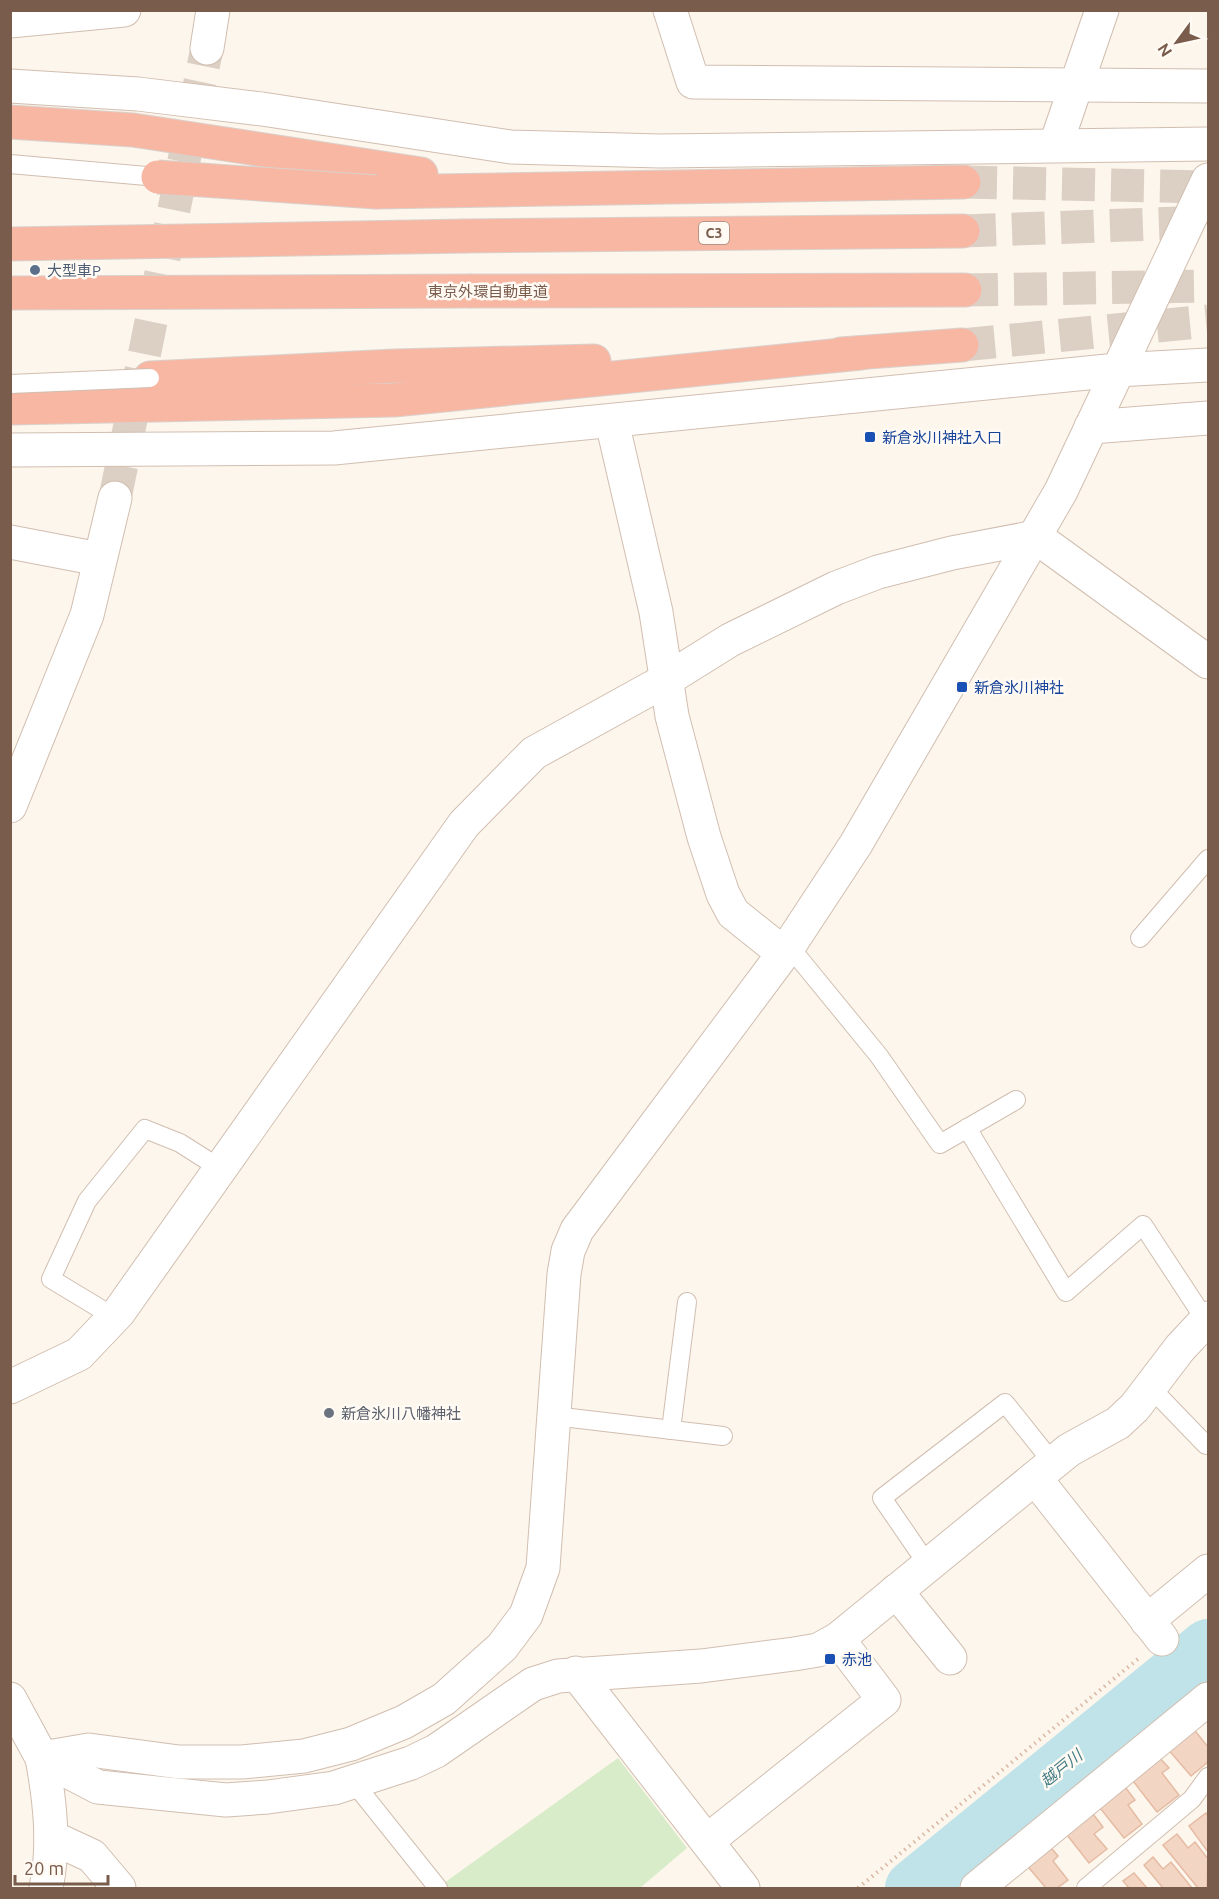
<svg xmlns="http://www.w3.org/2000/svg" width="1219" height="1899" font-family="Ubuntu,'Noto Sans JP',sans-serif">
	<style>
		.green { fill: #d8ecc9 }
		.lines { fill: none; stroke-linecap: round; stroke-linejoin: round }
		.river { stroke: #bfe3e8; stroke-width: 56 }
		.building { fill: #f3d5c3; stroke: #e6bba3; stroke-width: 1.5 }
		.minor-tunnel { stroke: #dcd0c4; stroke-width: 33; stroke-dasharray: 33 16; stroke-linecap: butt }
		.motorway-tunnel { stroke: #dcd0c4; stroke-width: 33; stroke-dasharray: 33 16; stroke-linecap: butt }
		.service-casing { stroke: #d1beb0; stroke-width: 20 }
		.minor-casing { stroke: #d1beb0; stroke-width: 35 }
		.tertiary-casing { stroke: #d1beb0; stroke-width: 35 }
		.motorway-casing { stroke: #dad1cd; stroke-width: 35 }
		.path { stroke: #d9b8a5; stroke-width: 4; stroke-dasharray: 1.5 4.5; stroke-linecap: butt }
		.service { stroke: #fff; stroke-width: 18 }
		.minor { stroke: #fff; stroke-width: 33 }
		.tertiary { stroke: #fff; stroke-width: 33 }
		.motorway { stroke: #f7b7a3; stroke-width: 33 }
		.service-bridge-casing { stroke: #d1beb0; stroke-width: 20; stroke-linecap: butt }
		.motorway-bridge-casing { stroke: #dad1cd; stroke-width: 35; stroke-linecap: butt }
		.service-bridge { stroke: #fff; stroke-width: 18 }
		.motorway-bridge { stroke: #f7b7a3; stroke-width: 33 }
		.service-dot { fill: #5c6f8a; stroke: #fffaf3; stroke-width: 2 }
		.transit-dot { fill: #1a4fb4; stroke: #fffaf3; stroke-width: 2 }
		.worship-dot { fill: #6b7280; stroke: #fffaf3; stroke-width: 2 }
		.labels { text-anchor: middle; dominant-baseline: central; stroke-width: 5; stroke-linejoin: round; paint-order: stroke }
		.shield { fill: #fffaf3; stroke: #a28b7f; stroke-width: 1.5 }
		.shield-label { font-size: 14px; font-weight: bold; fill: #7a5c4d }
		.service-label { font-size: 15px; fill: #4e5e75; stroke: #fffaf3; text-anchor: start }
		.street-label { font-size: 15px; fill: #7a5c4d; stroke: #fffaf3 }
		.transit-label { font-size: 15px; fill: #164399; stroke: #fffaf3; text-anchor: start }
		.worship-label { font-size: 15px; fill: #5b616d; stroke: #fffaf3; text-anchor: start }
		.water-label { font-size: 16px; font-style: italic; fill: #437c86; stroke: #fffaf3 }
	</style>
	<rect width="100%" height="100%" fill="#fdf6ec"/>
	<polygon class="green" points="618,1758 687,1848 640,1888 448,1888 444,1883"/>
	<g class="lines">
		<polyline class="river" points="913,1888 1208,1647"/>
	</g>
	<g class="building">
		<polygon points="1192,1727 1208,1747 1208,1762 1191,1776 1167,1748"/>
		<polygon points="1157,1755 1169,1768 1162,1773 1179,1795 1157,1812 1130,1777"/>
		<polygon points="1122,1783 1135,1800 1128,1805 1142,1824 1124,1838 1096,1803"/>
		<polygon points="1090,1810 1103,1827 1094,1834 1107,1849 1089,1863 1064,1831"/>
		<polygon points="1206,1813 1208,1816 1208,1852 1189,1826"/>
		<polygon points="1177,1834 1188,1848 1195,1842 1208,1859 1207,1888 1198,1888 1163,1845"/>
		<polygon points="1047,1843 1058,1856 1053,1861 1068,1880 1057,1888 1046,1888 1024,1862"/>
		<polygon points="1153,1857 1163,1869 1171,1862 1192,1888 1163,1888 1144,1865"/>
		<polygon points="1134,1873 1147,1888 1129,1888 1123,1881"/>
	</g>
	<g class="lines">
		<polyline class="minor-tunnel" points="115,498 207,48"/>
		<g class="motorway-tunnel">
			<polyline points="964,182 1208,187"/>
			<polyline points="963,231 1208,222"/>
			<polyline points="965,290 1208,286"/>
			<polyline points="962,345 1208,321"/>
		</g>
		<defs>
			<g id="service">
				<polyline points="10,164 158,177"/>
				<polyline points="1140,938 1208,859"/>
				<polyline points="789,946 879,1056 940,1144 1016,1100"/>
				<polyline points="967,1128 1066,1292 1143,1225 1208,1324"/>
				<polyline points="114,1317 51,1279 87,1201 145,1129 180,1143 221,1169"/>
				<polyline points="1150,1387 1206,1445"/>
				<polyline points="554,1416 723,1436"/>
				<polyline points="671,1430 687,1302"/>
				<polyline points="928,1565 882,1498 1005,1403 1053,1463"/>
				<polyline points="354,1783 438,1888"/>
				<polyline points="1086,1888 1192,1799 1208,1777"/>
			</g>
			<g id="minor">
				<polyline points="670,10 693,82 1208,86"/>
				<polyline points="207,48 213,10"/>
				<polyline points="1056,144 1102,10"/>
				<polyline points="612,422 656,612 672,716 704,837 723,894 733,913 783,953"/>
				<polyline points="1091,427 1208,418"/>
				<polyline points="10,806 87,615 115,498"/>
				<polyline points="10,1387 79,1354 119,1312 464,824 534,753 666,680 730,640 836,588 878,572 952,553 1036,537 1208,662"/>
				<polyline points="1035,1478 1162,1639"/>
				<polyline points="896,1591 950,1658"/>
				<polyline points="1147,1621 1208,1571"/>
				<polyline points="576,1673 743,1888"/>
				<polyline points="10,1699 42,1758 98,1787 226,1800 268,1797 334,1788 411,1763 436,1751 533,1684 558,1676 701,1666 794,1654 818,1650 838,1639 1069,1450 1118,1423 1135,1407 1180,1348 1208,1318"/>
				<polyline points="51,1837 92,1856 119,1888"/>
				<polyline points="707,1841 884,1700 838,1639"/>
				<polyline points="977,1888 1208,1699"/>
			</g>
			<g id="tertiary">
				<polyline points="10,21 124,10"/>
				<polyline points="10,86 138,94 262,109 511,147 660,151 1208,144"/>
				<polyline points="10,450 334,448 1117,370 1208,365"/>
				<polyline points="10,542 99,559"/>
				<path d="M46,1888C55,1845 50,1801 42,1758L89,1750L179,1762H242L304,1756L351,1744L404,1722L444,1699L502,1647L526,1615L543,1568L564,1274L568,1251L577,1230L789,946L856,844L1061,491L1208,180"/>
			</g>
			<g id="motorway">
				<polyline points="10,122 133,130 421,174"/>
				<polyline points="376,192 964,182"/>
				<polyline points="466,236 963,231"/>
				<polyline points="472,291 965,290"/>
				<polyline points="841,354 962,345"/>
				<polyline points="150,378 395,366 594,361"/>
				<polyline points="10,408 394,400 861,353"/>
			</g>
		</defs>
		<use href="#service" class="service-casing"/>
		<use href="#minor" class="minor-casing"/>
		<use href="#tertiary" class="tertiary-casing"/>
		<use href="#motorway" class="motorway-casing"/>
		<polyline class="path" points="858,1888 1138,1659"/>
		<use href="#service" class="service"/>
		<use href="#minor" class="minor"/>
		<use href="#tertiary" class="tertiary"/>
		<use href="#motorway" class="motorway"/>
		<defs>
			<polyline id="service-bridge" points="10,384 150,378"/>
			<g id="motorway-bridge">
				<polyline points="158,177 376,192"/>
				<polyline points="10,244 466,236"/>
				<polyline points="10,293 472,291"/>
			</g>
		</defs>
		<use href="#service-bridge" class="service-bridge-casing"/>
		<use href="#motorway-bridge" class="motorway-bridge-casing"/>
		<use href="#service-bridge" class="service-bridge"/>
		<use href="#motorway-bridge" class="motorway-bridge"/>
	</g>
	<circle class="service-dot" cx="35" cy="270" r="6"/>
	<g class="transit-dot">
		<rect x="864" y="431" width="12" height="12" rx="3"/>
		<rect x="956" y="681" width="12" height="12" rx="3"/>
		<rect x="824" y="1653" width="12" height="12" rx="3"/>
	</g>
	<circle class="worship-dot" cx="329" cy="1413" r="6"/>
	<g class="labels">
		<rect class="shield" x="699" y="222" width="30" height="22" rx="4.5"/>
		<g class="shield-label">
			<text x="714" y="233">C3</text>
		</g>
		<g class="service-label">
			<text x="47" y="270">大型車P</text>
		</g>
		<g class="street-label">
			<text x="488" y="291">東京外環自動車道</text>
		</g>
		<g class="transit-label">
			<text x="882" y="437">新倉氷川神社入口</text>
			<text x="974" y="687">新倉氷川神社</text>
			<text x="842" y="1659">赤池</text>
		</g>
		<g class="worship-label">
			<text x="341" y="1413">新倉氷川八幡神社</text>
		</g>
		<g class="water-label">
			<text transform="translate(1061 1768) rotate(-39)">越戸川</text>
		</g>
	</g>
	<rect width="1219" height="1899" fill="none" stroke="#7a5c4d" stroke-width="24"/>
	<g transform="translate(1177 42) rotate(237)" stroke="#fffaf3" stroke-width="4.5" paint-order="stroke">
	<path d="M0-4.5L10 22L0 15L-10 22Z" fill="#7a5c4d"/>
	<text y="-9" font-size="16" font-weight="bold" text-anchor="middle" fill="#7a5c4d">N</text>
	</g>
	<path d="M15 1875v9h93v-9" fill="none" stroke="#7a5c4d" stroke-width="3"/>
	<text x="24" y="1875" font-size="18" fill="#7a5c4d" stroke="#fffaf3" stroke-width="4.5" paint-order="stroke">20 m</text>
</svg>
